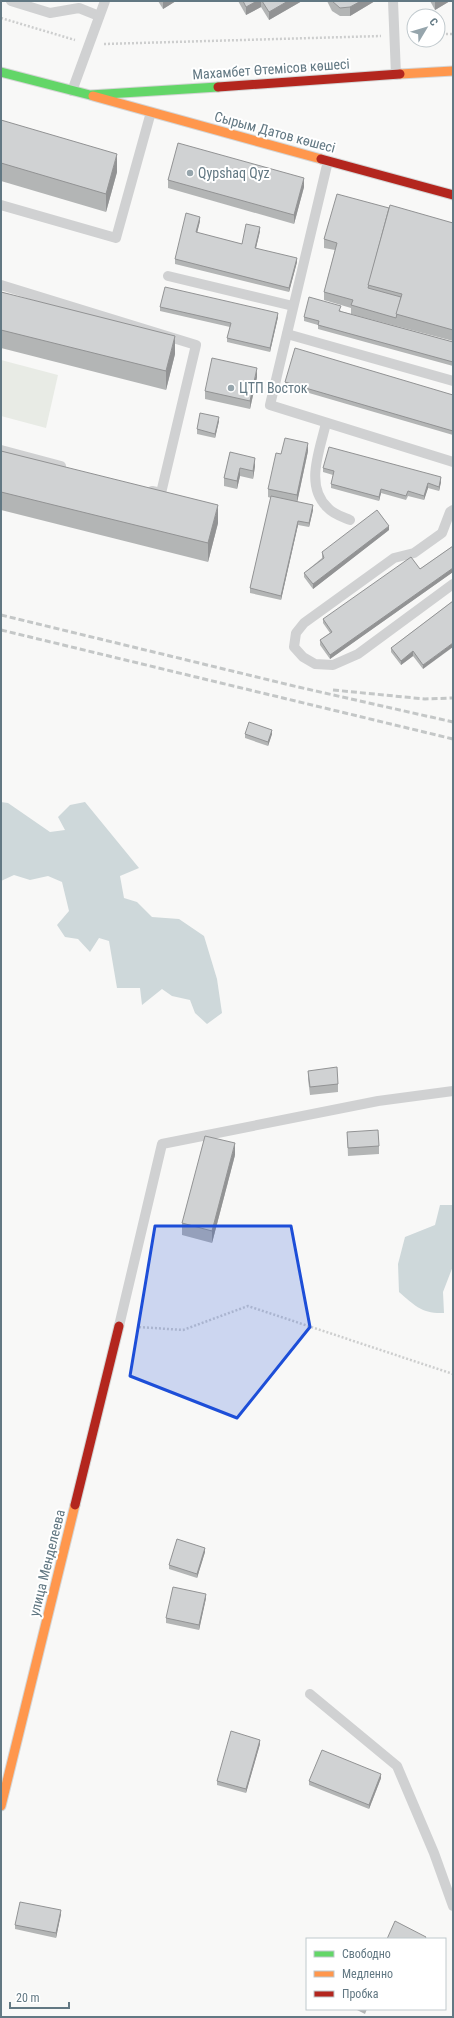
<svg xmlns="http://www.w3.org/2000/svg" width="454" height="2018" font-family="'Roboto Condensed',sans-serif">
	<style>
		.green { fill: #e8ebe5 }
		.water { fill: #ced8da }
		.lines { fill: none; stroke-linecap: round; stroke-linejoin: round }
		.fast-casing { stroke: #d4d5d5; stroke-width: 11 }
		.slow-casing { stroke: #d4d5d5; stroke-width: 11 }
		.jam-casing { stroke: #d4d5d5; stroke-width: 11 }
		.path { stroke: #cdcece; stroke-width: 2.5; stroke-dasharray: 2 2; stroke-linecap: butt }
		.lane { stroke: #d0d1d2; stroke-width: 10 }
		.fast { stroke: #63d668; stroke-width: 9 }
		.slow { stroke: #ff974d; stroke-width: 9 }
		.jam { stroke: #b3261e; stroke-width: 9 }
		.rail { stroke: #c4c7c7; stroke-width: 3; stroke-dasharray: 6 3; stroke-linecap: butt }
		.wall { fill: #b3b5b5 }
		.shaded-wall { fill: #929394 }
		.building { fill: #d0d2d3; stroke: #929394 }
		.marked { fill: #1d4ed8; fill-opacity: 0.2; stroke: #1d4ed8; stroke-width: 3; stroke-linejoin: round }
		.poi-dot { fill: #96a5ac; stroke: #fff; stroke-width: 1.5 }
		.labels { text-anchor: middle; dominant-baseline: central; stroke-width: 4; stroke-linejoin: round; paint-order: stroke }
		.street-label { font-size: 14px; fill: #627883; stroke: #fff }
		.poi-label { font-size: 14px; fill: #627883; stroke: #fff; text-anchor: start }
	</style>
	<rect width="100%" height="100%" fill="#f8f8f7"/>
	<polygon class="green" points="1,360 58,375 46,428 1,416"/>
	<g class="water">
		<polygon points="1,802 8,803 50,832 65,830 58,817 70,805 85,802 139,868 120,876 124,898 137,902 152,917 179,919 204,936 217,979 222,1013 207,1024 195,1013 190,1000 172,996 162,989 142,1005 140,988 117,988 109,941 99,938 90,952 78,939 65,937 57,925 69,911 62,882 48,876 30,880 14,875 1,881"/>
		<path d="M440,1205H453V1266L443,1292L444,1313C422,1314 414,1305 399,1292L398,1264L405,1237L435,1225Z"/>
	</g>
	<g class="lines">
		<defs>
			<polyline id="fast" points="1,72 90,95 218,87"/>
			<g id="slow">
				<polyline points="400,74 453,71"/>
				<polyline points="93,96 321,159"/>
				<polyline points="1,1806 75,1505"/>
			</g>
			<g id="jam">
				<polyline points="218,87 400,74"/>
				<polyline points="321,159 453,195"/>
				<polyline points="75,1505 119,1326"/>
			</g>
		</defs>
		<use href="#fast" class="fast-casing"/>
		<use href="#slow" class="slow-casing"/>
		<use href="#jam" class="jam-casing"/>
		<g class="path">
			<polyline points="1,18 75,40"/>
			<polyline points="438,34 453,34"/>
			<polyline points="408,35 414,35"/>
			<polyline points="104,44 381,36"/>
			<polyline points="139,1327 183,1330 248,1306 453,1374"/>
		</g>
		<g class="lane">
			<polyline points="11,1 50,13 79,8 99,16"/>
			<polyline points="393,1 396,75"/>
			<polyline points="72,91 105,1"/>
			<polyline points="328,161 270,405 453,462"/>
			<polyline points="1,205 116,238 151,112"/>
			<polyline points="168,276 293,306"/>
			<polyline points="1,285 196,345 161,493 152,491"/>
			<polyline points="287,334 453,381"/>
			<path d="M326,423C320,450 304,486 328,508C333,514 343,517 350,520"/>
			<polyline points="1,450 61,466"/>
			<polyline points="453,510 450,512 442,533 414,553 394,558 304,623 296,633 294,647 303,657 315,664 333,665 358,654 453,584"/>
			<polyline points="119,1326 162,1144 378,1101 453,1091"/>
			<polyline points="310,1694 397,1766 434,1853 453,1906"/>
		</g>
		<use href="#fast" class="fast"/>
		<use href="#slow" class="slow"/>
		<use href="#jam" class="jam"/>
		<g class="rail">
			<polyline points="1,615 298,687 453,722"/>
			<polyline points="1,630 453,739"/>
			<polyline points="333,690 425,699 453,698"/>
		</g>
	</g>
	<g class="wall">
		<polygon points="158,1 176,1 163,9"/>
		<polygon points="238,1 302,1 269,20 261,7 246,15"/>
		<polygon points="327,1 375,1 350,16 340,16 332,11"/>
		<polygon points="430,1 450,1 435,10"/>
		<polygon points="1,120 117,172 106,212 1,181"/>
		<polygon points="168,180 304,187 294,224 168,188"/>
		<polygon points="389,208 453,223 453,341 396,326 396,324 396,326 351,314 351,308 324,300 324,292 335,250 324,248 324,239"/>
		<polygon points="200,221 197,233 242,244 260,231 256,248 297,262 289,292 175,264 175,259"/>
		<polygon points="1,292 175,354 166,390 1,348"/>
		<polygon points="160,307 278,317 270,352 227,342 227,338 230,327 160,311"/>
		<polygon points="341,310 340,311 453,342 453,366 318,329 318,325 304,321 304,317"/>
		<polygon points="257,377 250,409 205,399 205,391"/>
		<polygon points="285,382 453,395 453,435 285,386"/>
		<polygon points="219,421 215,438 197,434 197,429"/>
		<polygon points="1,451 218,523 208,562 1,510"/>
		<polygon points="308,451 297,502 313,510 309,527 298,525 281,600 250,593 250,588 271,498 268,497 268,489"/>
		<polygon points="230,452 255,466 253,479 240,476 237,489 224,486 224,478"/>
		<polygon points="323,468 441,482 439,491 428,488 424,500 408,496 406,500 381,493 379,501 331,488 331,484 333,475 323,472"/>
		<polygon points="389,530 313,589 304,577 304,573 322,558 322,552"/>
		<polygon points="453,546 453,572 330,659 320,645 320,640 330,633 323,623 323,619 420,569"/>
		<polygon points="453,601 423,669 413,656 401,665 391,652 391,648"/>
		<polygon points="245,734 272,734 268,746 245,738"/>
		<polygon points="308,1071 338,1084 338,1092 310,1095 308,1079"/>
		<polygon points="347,1132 379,1146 379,1154 348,1156"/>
		<polygon points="235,1155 212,1243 182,1235 182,1223"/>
		<polygon points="205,1552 197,1578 169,1569 169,1565"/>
		<polygon points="206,1598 199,1630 166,1623 166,1618"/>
		<polygon points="260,1744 246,1793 217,1785 217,1781"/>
		<polygon points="381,1778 369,1809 309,1785 309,1781"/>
		<polygon points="61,1914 56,1938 15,1929 15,1925"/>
		<polygon points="355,2009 367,2009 365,2014"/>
	</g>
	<g class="shaded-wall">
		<polygon points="163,1 176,1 163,9"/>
		<polygon points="257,1 261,1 261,7 246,15 246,7"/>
		<polygon points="288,1 302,1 269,20 269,12"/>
		<polygon points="361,1 375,1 350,16 350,7"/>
		<polygon points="435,1 450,1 435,10"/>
		<polygon points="117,154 117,172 106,212 106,194"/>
		<polygon points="304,178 304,187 294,224 294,215"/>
		<polygon points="200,217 200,221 196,237 196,232"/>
		<polygon points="260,227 260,231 255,252 255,248"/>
		<polygon points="297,258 297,262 289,292 289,288"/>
		<polygon points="278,313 278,317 270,352 270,348"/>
		<polygon points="175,336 175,354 166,390 166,371"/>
		<polygon points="257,368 257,377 250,409 250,401"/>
		<polygon points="219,417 219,421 215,438 215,434"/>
		<polygon points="308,443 308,451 297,503 297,495"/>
		<polygon points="255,458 255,466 253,479 253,471"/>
		<polygon points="240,468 240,476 237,489 237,481"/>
		<polygon points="441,477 441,482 439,491 439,487"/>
		<polygon points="428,483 428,488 424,500 424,496"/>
		<polygon points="381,489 381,493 379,501 379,497"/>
		<polygon points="218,505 218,523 208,562 208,543"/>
		<polygon points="313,505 313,510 309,527 309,523"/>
		<polygon points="298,521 298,525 281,600 281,596"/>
		<polygon points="389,526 389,530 313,589 313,584"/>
		<polygon points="453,568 453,572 330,659 330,655"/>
		<polygon points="453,643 453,647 423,669 423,665"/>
		<polygon points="413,651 413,656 401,665 401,661"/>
		<polygon points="272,730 272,734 268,746 268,742"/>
		<polygon points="235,1143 235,1155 212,1243 212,1231"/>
		<polygon points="205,1548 205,1552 197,1578 197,1574"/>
		<polygon points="206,1594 206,1598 199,1630 199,1625"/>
		<polygon points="260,1740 260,1744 246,1793 246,1789"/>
		<polygon points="381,1774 381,1778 369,1809 369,1805"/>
		<polygon points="61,1910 61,1914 56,1938 56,1933"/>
	</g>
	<g class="building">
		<polygon points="243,1 257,1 246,7"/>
		<polygon points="262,1 288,1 269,12"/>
		<polygon points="332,1 361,1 350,7 340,8"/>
		<polygon points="1,120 117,154 106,194 1,163"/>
		<polygon points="178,143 304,178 294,215 168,180"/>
		<polygon points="337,194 389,208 368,288 401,297 396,318 351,305 353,300 324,292 337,243 324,239"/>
		<polygon points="390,205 453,223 453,330 396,314 402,294 368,285"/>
		<polygon points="186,213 200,217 196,232 242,244 246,224 260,227 255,248 297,258 289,288 175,259"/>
		<polygon points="165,287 278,313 270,348 227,338 231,323 160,307"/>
		<polygon points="1,292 175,336 166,371 1,330"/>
		<polygon points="309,297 341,306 339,311 453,342 453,362 318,325 319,321 304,317"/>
		<polygon points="295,348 453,395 453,431 285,382"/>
		<polygon points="212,358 257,368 250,401 205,391"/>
		<polygon points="200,413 219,417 215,434 197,429"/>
		<polygon points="285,438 308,443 297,495 268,489 276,453 281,454"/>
		<polygon points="329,447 441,477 439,487 428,483 424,496 408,491 406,496 381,489 379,497 331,484 334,471 323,468"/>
		<polygon points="1,451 218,505 208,543 1,492"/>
		<polygon points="230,452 255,458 253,471 240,468 237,481 224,478"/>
		<polygon points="271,496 313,505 309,523 298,521 281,596 250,588"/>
		<polygon points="377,510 389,526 313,584 304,573 324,558 322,552"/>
		<polygon points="453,546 453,568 330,655 320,640 332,632 323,619 411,557 420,569"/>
		<polygon points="453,601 453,643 423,665 413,651 401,661 391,648"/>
		<polygon points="249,722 272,730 268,742 245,734"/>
		<polygon points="337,1067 338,1084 310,1087 308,1071"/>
		<polygon points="378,1130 379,1146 348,1148 347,1132"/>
		<polygon points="205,1136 235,1143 212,1231 182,1223"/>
		<polygon points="177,1539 205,1548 197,1574 169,1565"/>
		<polygon points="173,1587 206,1594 199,1625 166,1618"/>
		<polygon points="231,1731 260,1740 246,1789 217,1781"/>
		<polygon points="322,1750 381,1774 369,1805 309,1781"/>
		<polygon points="20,1902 61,1910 56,1933 15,1925"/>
		<polygon points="395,1921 426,1937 425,1939 387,1939"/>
	</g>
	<path class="marked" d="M155,1226H291L310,1327L237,1418L130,1376Z"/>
	<g class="poi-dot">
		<circle cx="190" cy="173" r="4"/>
		<circle cx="231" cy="388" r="4"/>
	</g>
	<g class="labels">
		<g class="street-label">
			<text transform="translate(271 69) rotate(-4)">Махамбет Өтемісов көшесі</text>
			<text transform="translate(275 132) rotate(15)">Сырым Датов көшесі</text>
			<text transform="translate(47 1563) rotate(-76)">улица Менделеева</text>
		</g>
		<g class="poi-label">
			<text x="198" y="173">Qypshaq Qyz</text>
			<text x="239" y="388">ЦТП Восток</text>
		</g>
	</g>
	<rect width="454" height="2018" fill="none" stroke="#627883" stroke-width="4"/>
	<rect x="306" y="1938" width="140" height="72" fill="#ffffff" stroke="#c0c9cd"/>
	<rect x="314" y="1951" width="20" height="6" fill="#63d668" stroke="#c0c9cd"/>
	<text x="342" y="1958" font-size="12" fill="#627883">Свободно</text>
	<rect x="314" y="1971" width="20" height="6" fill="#ff974d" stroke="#c0c9cd"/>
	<text x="342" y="1978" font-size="12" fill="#627883">Медленно</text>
	<rect x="314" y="1991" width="20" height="6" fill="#b3261e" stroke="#c0c9cd"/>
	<text x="342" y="1998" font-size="12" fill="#627883">Пробка</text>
	<g transform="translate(426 28) rotate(52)"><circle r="19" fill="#ffffff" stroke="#c0c9cd"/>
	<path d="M0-3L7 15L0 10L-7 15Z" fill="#96a5ac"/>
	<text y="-6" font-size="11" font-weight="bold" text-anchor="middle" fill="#627883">С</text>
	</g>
	<path d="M10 2002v6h59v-6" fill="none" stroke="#627883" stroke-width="2"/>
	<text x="16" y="2002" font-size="12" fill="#627883" stroke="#ffffff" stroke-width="3" paint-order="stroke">20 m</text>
</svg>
